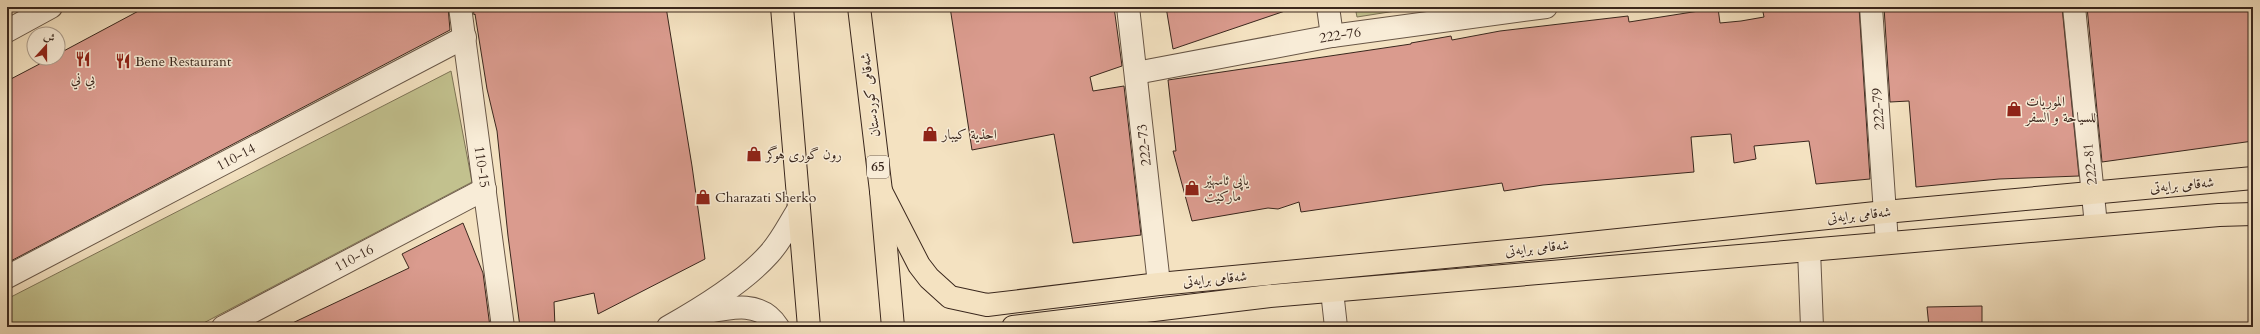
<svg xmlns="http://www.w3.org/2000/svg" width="2260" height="334" font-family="Cardo,Amiri,serif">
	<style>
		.green { fill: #c2c18e; stroke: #7e7456 }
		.building { fill: #da9b8e; stroke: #3a271d }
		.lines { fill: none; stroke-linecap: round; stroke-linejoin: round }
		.minor-casing { stroke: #685646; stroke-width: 24 }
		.major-casing { stroke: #3a271d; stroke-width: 24 }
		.highway-casing { stroke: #3a271d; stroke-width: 24 }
		.minor { stroke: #f8ecd7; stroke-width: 22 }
		.major { stroke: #f4e2c1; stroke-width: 22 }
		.highway { stroke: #f4e2c1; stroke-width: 22 }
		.labels { text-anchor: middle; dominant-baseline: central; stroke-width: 3; stroke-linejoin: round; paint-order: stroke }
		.shield { fill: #f8ecd7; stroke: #736255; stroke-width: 1 }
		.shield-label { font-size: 13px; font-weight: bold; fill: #3a271d }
		.street-label { font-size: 14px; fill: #3a271d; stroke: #f8ecd7 }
		.poi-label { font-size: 14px; fill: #3a271d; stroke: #f8ecd7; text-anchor: start }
	</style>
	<rect width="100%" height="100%" fill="#f4e2c1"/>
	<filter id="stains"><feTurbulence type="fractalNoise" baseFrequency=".005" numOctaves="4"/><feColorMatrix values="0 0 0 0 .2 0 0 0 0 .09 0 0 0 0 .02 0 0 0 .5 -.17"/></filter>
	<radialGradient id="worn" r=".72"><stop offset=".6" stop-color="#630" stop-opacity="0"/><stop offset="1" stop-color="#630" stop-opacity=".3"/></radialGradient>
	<g class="green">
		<polygon points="1355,7 1421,7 1357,17"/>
		<polygon points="451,71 472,182 196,327 7,327 7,299"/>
	</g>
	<g class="building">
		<polygon points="146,7 448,7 450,30 7,263 7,81 51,58 58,58 58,54"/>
		<polygon points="473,7 666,7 692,166 705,259 598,314 594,293 554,302 555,327 520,327 508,236 497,131 487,89 475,14 474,15"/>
		<polygon points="950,7 1114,7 1122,66 1090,77 1093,91 1124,86 1141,235 1073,243 1054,134 972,150"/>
		<polygon points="1166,7 1285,7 1285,11 1173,49"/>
		<polygon points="1762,7 1859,7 1870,179 1816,184 1809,141 1754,146 1756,159 1734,163 1731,134 1691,137 1694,172 1543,185 1504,191 1502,183 1301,212 1299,202 1278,209 1268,208 1192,221 1173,151 1176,151 1168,80 1411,44 1411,43 1451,36 1452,40 1500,31 1628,16 1629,22 1718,8 1720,23 1741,21 1764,17"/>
		<polygon points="1884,7 2062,7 2079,176 1999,179 1916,187 1909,101 1890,102"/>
		<polygon points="2087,7 2253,7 2253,141 2102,162"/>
		<polygon points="463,223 483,273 490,327 284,327 409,268 402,254"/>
		<polygon points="1982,306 1982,327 1929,327 1927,307"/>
	</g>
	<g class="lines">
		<defs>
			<g id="minor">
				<polyline points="460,7 503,327"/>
				<polyline points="1128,7 1159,284"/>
				<polyline points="1328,7 1332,36"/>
				<polyline points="1871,7 1887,243"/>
				<polyline points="2074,7 2096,225"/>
				<polyline points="7,31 51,7"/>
				<polyline points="1136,73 1332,36 1546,7"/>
				<polyline points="1809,250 1812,327"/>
				<polyline points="7,277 465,37"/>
				<polyline points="1332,291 1336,327"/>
				<path d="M693,315C722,310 759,296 778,327"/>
				<polyline points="223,327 485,189"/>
				<path d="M668,327C700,309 745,281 769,254C781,241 789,224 798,210"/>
			</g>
			<g id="major">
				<polyline points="881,191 919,265 929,278 950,297 987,305 1159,284 1551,247 1885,212 2253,178"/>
				<polyline points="1013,327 1270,296 2219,215 2253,214"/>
			</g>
			<g id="highway">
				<polyline points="782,7 809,327"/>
				<polyline points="859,7 881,191 893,327"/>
			</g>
		</defs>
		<use href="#minor" class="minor-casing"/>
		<use href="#major" class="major-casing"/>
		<use href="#highway" class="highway-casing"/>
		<use href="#minor" class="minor"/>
		<use href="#major" class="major"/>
		<use href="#highway" class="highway"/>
	</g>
	<defs>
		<symbol id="restaurant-bare" viewBox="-9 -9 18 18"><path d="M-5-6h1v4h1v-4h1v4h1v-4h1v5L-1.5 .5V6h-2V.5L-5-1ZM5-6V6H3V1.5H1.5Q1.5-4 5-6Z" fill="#8f2418" stroke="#f8ecd7" stroke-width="2.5" paint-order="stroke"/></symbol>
		<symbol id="shop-bare" viewBox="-9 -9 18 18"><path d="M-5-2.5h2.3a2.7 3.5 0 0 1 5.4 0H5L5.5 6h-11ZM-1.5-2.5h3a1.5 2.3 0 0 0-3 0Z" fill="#8f2418" stroke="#f8ecd7" stroke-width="2.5" paint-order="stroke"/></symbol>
	</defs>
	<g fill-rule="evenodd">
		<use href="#restaurant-bare" x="72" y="48" width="22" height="22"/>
		<use href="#restaurant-bare" x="112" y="50" width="22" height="22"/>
		<use href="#shop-bare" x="2003" y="98" width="22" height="22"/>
		<use href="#shop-bare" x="919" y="123" width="22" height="22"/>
		<use href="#shop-bare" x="743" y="143" width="22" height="22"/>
		<use href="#shop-bare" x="1181" y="177" width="22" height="22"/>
		<use href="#shop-bare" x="692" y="186" width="22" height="22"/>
	</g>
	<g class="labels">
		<rect class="shield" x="867" y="156" width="22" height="22" rx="3"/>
		<g class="shield-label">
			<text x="878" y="167">65</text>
		</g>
		<g class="street-label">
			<text transform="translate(1340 35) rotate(-9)">222-76</text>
			<text transform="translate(870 95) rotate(-97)">شەقامی کوردستان</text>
			<text transform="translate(1878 109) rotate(-94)">222-79</text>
			<text transform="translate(1144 145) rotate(-96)">222-73</text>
			<text transform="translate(236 157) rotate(-28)">110-14</text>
			<text transform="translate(2090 164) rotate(-96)">222-81</text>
			<text transform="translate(482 167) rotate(82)">110-15</text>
			<text transform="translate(2182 185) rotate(-5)">شەقامی برایەتی</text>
			<text transform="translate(1859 215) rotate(-6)">شەقامی برایەتی</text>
			<text transform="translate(1537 248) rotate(-6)">شەقامی برایەتی</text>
			<text transform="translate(354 258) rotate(-28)">110-16</text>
			<text transform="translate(1215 279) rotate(-5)">شەقامی برایەتی</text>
		</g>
		<g class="poi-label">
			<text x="135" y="61">Bene Restaurant</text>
			<text x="83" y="78" text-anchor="middle">بي ني</text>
			<text x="2026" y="101">الموريات<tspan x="2026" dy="16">للسياحة و السفر</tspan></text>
			<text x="942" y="134">احذية كيبار</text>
			<text x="766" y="154">رون گوری هوگر</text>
			<text x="1204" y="180">ياپی ئاسهێر<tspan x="1204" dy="16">مارکێت</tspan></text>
			<text x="715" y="197">Charazati Sherko</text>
		</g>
	</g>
	<rect width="2260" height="334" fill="none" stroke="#f4e2c1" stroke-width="24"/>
	<rect x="8" y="8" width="2244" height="318" fill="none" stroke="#3a271d" stroke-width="2"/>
	<rect x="12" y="12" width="2236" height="310" fill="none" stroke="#3a271d"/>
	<g transform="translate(46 46) rotate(21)"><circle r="19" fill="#f8ecd7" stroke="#ac9d8d"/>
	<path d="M0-3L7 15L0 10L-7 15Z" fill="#8f2418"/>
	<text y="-6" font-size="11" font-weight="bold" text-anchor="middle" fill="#3a271d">ش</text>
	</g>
	<rect width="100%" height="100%" filter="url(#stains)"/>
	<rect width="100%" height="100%" fill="url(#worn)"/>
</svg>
